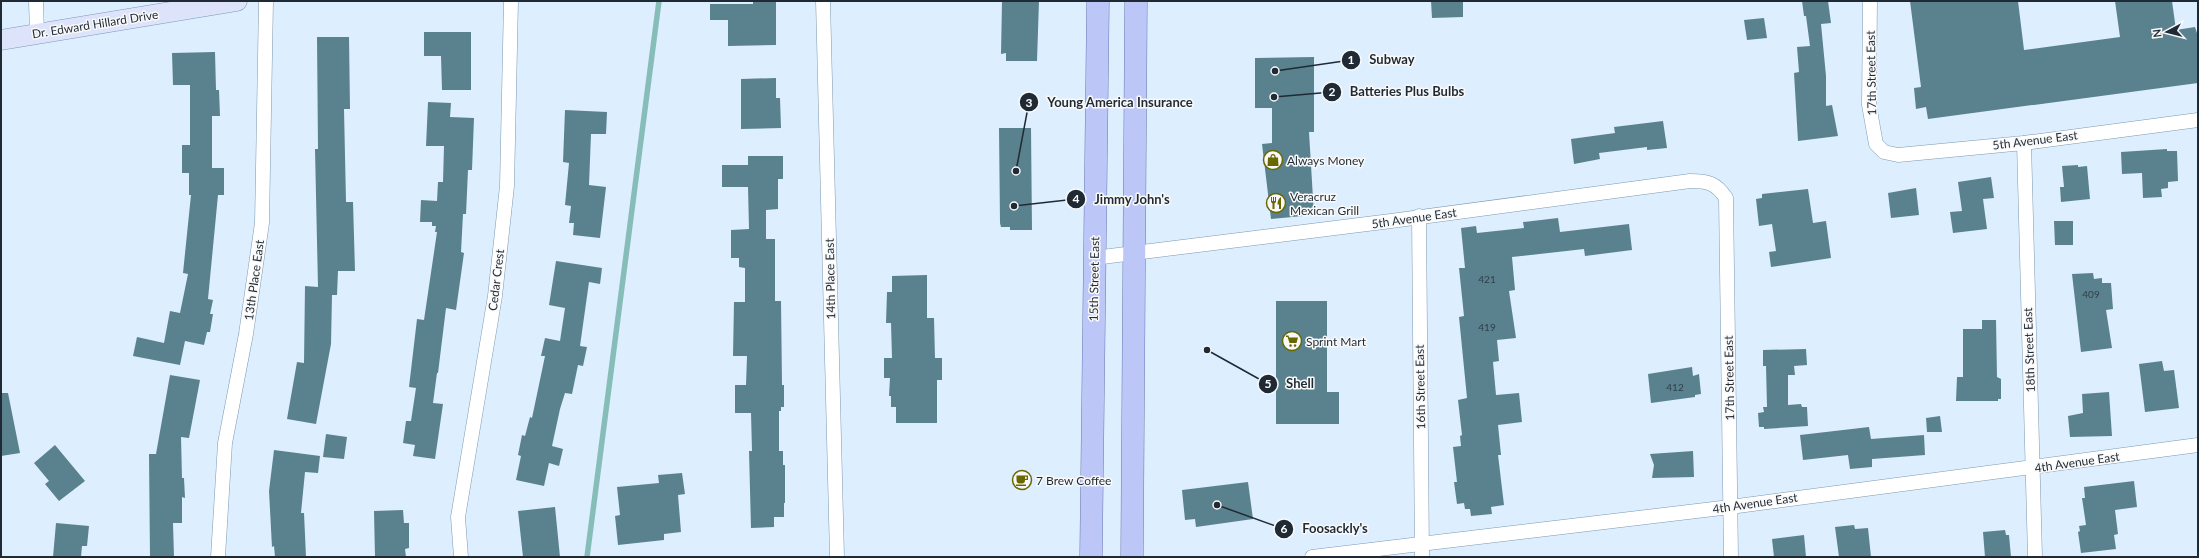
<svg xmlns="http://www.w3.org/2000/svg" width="2199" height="558" font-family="Lato,sans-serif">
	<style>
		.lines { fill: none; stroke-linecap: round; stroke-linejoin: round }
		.stream { stroke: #87bdb9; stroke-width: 5.5 }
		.building { fill: #5a828e }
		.street-casing { stroke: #7d99b2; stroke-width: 15 }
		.secondary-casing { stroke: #7d99b2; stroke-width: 21 }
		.primary-casing { stroke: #6878b0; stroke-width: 23 }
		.street { stroke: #fff; stroke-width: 14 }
		.secondary { stroke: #dde3fb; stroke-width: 20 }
		.primary { stroke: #bcc7f8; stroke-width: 22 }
		.labels { text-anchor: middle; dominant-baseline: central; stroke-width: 3; stroke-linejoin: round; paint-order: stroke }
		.number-label { font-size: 10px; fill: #2e404a }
		.street-label { font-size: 12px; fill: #1f2a34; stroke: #f9f9f9 }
		.poi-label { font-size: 12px; fill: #1f2a34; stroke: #f9f9f9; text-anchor: start }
		.leader { fill: none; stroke: #1f2a34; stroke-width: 1.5 }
		.callout-dot { fill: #1f2a34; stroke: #f9f9f9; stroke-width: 1.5 }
		.mark-label { font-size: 12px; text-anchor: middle; font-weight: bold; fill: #fff }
		.callout-label { font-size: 13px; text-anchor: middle; font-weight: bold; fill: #1f2a34; stroke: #f9f9f9; stroke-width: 3; stroke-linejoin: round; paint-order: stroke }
	</style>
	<rect width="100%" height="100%" fill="#def"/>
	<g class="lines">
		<polyline class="stream" points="587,557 659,1"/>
	</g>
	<g class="building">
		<polygon points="753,1 776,1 776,45 728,46 728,20 710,20 710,4 753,4"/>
		<polygon points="1002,1 1039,1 1037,61 1006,61 1006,53 1001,54"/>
		<polygon points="1431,1 1463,1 1463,17 1432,18"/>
		<polygon points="1802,1 1828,1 1831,23 1821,24 1826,76 1826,106 1832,105 1838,136 1798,141 1794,73 1799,72 1797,47 1810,46 1806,16 1804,16"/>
		<polygon points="1910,1 2018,1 2024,50 2120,37 2115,1 2172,1 2176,30 2195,27 2198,36 2198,83 1928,119 1926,107 1916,109 1914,88 1921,87"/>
		<polygon points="1764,18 1767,38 1747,40 1744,20"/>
		<polygon points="424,32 471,32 471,90 442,90 441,56 424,56"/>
		<polygon points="317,37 349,37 350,109 344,109 346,202 353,202 355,271 338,271 337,295 332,295 331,344 316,424 287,419 297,362 304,363 305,286 318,287 315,149 318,149"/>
		<polygon points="215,52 216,90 219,90 220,116 212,116 212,168 224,168 224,195 218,195 208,299 213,300 210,314 213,314 210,332 207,332 204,345 185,341 180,365 133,356 137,337 164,343 170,311 180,313 188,274 183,273 191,195 189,195 189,173 182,173 182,145 190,145 190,85 173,85 172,53"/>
		<polygon points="1314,57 1314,132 1309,132 1314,215 1271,219 1262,144 1272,143 1272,108 1255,108 1255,58"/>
		<polygon points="776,78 776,98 780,98 781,128 741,129 741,79"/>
		<polygon points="428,102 451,103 450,117 474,118 472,170 468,170 466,214 463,214 461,252 464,253 456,310 446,308 438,373 437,373 433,403 443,404 435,459 413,456 415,445 403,443 406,421 411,421 416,388 409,387 417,319 424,320 437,232 435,232 436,226 432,226 432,222 420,222 421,200 437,201 438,182 443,182 444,146 426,146"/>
		<polygon points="565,110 607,112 606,134 591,134 589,185 606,187 600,238 573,235 574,223 569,223 571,206 565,205 569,163 563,162"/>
		<polygon points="1663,121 1667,148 1647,150 1647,147 1599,153 1600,159 1574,164 1571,139 1615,133 1614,127"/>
		<polygon points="999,128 1031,128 1032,230 1010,230 1010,227 1001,227 1000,223"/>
		<polygon points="2167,149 2167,151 2177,151 2178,181 2168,182 2168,188 2161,189 2162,197 2143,198 2142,173 2122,174 2121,152"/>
		<polygon points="748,156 783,156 783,179 778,179 778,209 766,210 766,239 775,239 775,301 781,301 782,385 784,385 784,407 781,407 781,411 779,411 779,451 783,451 783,465 785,465 785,503 784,503 784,517 774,517 774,527 751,528 749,451 752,451 751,413 735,413 735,385 746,385 747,356 733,356 734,302 745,302 745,268 739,267 739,258 731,258 731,230 749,229 748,187 722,187 722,165 748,165"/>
		<polygon points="2078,165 2078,167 2087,166 2090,199 2061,202 2060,187 2064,187 2062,166"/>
		<polygon points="1991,177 1994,198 1983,199 1987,229 1953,233 1950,212 1962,211 1958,182"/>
		<polygon points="1916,188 1919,215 1891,218 1888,193"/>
		<polygon points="1808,189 1813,223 1826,221 1831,258 1771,267 1769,252 1776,251 1772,224 1759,226 1756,199 1762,198 1762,194"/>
		<polygon points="1558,218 1560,232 1629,224 1632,250 1585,256 1584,249 1512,257 1515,290 1509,291 1516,338 1497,340 1499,361 1493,362 1496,395 1519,393 1522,422 1498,425 1501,455 1498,455 1504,505 1491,507 1492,514 1471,516 1470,509 1465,509 1464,503 1457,504 1454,482 1457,482 1453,447 1461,446 1460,436 1462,435 1458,400 1467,398 1459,317 1464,316 1459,268 1465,268 1461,228 1476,226 1477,233 1524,228 1523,222"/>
		<polygon points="2054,221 2073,221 2073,245 2055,245"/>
		<polygon points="556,261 602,268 600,284 589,282 580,346 587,347 583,366 578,365 572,394 565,393 560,409 552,446 563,449 559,466 549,463 544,486 516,480 521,456 518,455 522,435 525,436 530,417 532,418 545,356 541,356 545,338 560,341 565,308 549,305"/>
		<polygon points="2093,273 2094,279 2102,278 2102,283 2111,283 2113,309 2106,310 2112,348 2081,352 2072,274"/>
		<polygon points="927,275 927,318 934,318 935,358 942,358 942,380 937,380 937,423 896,423 896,407 891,407 891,396 889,396 890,378 884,378 884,358 892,358 891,323 886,323 887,292 892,292 892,276"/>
		<polygon points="1276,301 1327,301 1327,392 1339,392 1339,424 1276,424"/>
		<polygon points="1982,320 1996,320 1997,377 2001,379 2001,399 1998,399 1998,401 1956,401 1957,377 1963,377 1963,329 1982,329"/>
		<polygon points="1806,349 1807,365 1794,366 1795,375 1788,375 1788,405 1801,404 1802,407 1807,407 1808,426 1764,429 1764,427 1759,427 1758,413 1764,412 1763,407 1767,407 1766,366 1763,366 1763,350"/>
		<polygon points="2162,361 2164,371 2174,370 2179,408 2145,412 2139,364"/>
		<polygon points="1692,367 1693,376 1699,374 1701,394 1695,395 1695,397 1651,403 1648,374"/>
		<polygon points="170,375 200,380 189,438 181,437 182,478 184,478 185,498 182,497 182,523 173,523 174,557 150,557 149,454 156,454"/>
		<polygon points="2109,392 2112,436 2070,437 2068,416 2083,413 2082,394"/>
		<polygon points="1,393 8,393 20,453 1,456"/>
		<polygon points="1940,416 1942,432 1927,432 1926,418"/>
		<polygon points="1869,427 1871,439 1924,435 1925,455 1872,459 1872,467 1850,469 1848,455 1803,460 1800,435"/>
		<polygon points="326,434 347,437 344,459 323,457"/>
		<polygon points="55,445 85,481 59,501 45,484 49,481 34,463"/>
		<polygon points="274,450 320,456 318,473 305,472 301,513 304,513 306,557 275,557 274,546 272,547 269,491"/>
		<polygon points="1693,451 1694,477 1652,478 1654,465 1650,454"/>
		<polygon points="682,473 685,494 678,495 681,532 664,534 664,540 618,545 615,516 620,515 617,487 659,483 658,475"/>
		<polygon points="2134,481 2137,507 2115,510 2118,534 2114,535 2116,549 2081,553 2078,532 2080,531 2079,526 2086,525 2082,498 2085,498 2084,487"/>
		<polygon points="1248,482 1253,519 1196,527 1195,519 1185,520 1182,490"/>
		<polygon points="555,507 560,557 523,557 518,511"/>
		<polygon points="403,510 404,523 409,523 409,548 405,549 406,557 375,557 374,511"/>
		<polygon points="56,523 89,526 87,546 82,546 81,557 53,557"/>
		<polygon points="1854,525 1855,529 1868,528 1871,557 1839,557 1835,527"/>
		<polygon points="2005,530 2006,535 2009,535 2011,557 1985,557 1983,532"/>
		<polygon points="1804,535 1806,557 1774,557 1772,539"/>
	</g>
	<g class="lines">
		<defs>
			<g id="street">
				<polyline points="36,1 37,34"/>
				<polyline points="823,1 837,557"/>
				<polyline points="1870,1 1869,105 1876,144 1884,152 1898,155 2024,143 2198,120"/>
				<polyline points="2024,143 2035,557"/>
				<polyline points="1419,216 1422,557"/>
				<path d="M1094,258L1391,221L1690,181C1708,181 1716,183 1726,198L1731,557"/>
				<polyline points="218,557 225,443 246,334 262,223 266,1"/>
				<polyline points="461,557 458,517 495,296 507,186 511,1"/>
				<polyline points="1312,557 1730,507 2198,445"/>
			</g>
			<polyline id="secondary" points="1,40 237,1"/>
			<g id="primary">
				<polyline points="1091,557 1098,1"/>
				<polyline points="1132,557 1136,1"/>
			</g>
		</defs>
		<use href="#street" class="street-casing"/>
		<use href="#secondary" class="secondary-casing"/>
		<use href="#primary" class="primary-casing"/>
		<use href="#street" class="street"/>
		<use href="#secondary" class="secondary"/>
		<use href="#primary" class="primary"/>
	</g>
	<defs>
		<symbol id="shop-ring" viewBox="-11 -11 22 22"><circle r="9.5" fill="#f9f9f9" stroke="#686700" stroke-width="1.5"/><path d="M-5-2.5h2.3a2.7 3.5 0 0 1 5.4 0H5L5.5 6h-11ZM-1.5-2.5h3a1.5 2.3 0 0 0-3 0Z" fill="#686700"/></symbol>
		<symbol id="restaurant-ring" viewBox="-11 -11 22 22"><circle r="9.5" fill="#f9f9f9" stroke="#686700" stroke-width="1.5"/><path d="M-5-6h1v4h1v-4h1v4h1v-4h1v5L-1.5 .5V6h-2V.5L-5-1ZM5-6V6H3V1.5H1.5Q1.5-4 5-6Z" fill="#686700"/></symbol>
		<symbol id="supermarket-ring" viewBox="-11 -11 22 22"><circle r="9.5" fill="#f9f9f9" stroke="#686700" stroke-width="1.5"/><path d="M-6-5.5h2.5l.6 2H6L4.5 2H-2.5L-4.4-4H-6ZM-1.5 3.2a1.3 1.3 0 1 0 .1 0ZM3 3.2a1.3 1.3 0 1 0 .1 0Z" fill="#686700"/></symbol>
		<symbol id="cafe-ring" viewBox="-11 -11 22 22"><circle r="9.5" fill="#f9f9f9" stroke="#686700" stroke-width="1.5"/><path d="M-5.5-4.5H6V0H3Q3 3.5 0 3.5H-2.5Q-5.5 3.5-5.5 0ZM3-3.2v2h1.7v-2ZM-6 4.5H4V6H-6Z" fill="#686700"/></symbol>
	</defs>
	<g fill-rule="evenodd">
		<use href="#shop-ring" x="1262" y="149" width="22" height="22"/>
		<use href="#restaurant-ring" x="1265" y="192" width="22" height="22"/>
		<use href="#supermarket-ring" x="1281" y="330" width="22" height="22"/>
		<use href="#cafe-ring" x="1011" y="469" width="22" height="22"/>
	</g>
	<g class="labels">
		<g class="number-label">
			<text x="1487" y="279">421</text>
			<text x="2091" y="294">409</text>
			<text x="1487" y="327">419</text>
			<text x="1675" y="387">412</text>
		</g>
		<g class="street-label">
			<text transform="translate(95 24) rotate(-9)">Dr. Edward Hillard Drive</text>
			<text transform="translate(1871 73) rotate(-91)">17th Street East</text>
			<text transform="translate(2035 140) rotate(-7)">5th Avenue East</text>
			<text transform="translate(1414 218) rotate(-8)">5th Avenue East</text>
			<text transform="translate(830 279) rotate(-91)">14th Place East</text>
			<text transform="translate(1094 279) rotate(-89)">15th Street East</text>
			<text transform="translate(254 280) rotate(-82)">13th Place East</text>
			<text transform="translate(496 280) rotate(-83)">Cedar Crest</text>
			<text transform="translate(2029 350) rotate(-92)">18th Street East</text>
			<text transform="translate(1729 378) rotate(-91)">17th Street East</text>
			<text transform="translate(1420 387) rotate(-91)">16th Street East</text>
			<text transform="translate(2077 462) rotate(-8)">4th Avenue East</text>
			<text transform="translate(1755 503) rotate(-8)">4th Avenue East</text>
		</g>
		<g class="poi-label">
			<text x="1287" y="160">Always Money</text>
			<text x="1290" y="196">Veracruz<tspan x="1290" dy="14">Mexican Grill</tspan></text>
			<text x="1306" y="341">Sprint Mart</text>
			<text x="1036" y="480">7 Brew Coffee</text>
		</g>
	</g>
	<path class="leader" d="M1275 71L1351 60M1274 97L1332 92M1016 171L1029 102M1014 206L1076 199M1207 350L1268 384M1217 505L1284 529"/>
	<g class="callout-dot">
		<circle cx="1275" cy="71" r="4"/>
		<circle cx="1274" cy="97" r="4"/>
		<circle cx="1016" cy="171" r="4"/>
		<circle cx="1014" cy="206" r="4"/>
		<circle cx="1207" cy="350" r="4"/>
		<circle cx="1217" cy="505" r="4"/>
		<circle cx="1351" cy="60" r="10"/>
		<circle cx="1332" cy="92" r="10"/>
		<circle cx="1029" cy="102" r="10"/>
		<circle cx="1076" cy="199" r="10"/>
		<circle cx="1268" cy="384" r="10"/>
		<circle cx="1284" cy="529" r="10"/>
	</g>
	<g class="mark-label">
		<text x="1351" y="64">1</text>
		<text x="1332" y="96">2</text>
		<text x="1029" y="107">3</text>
		<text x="1076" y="203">4</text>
		<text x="1268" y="388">5</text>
		<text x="1284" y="533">6</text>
	</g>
	<g class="callout-label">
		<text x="1392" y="64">Subway</text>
		<text x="1407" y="96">Batteries Plus Bulbs</text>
		<text x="1120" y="107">Young America Insurance</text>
		<text x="1132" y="204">Jimmy John's</text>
		<text x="1300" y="388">Shell</text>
		<text x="1335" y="533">Foosackly's</text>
	</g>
	<rect width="2199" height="558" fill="none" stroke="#1f2a34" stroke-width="4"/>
	<g transform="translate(2167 32) rotate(263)" stroke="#f9f9f9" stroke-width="3" paint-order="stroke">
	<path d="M0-3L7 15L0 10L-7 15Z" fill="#1f2a34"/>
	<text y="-6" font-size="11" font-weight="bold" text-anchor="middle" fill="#1f2a34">N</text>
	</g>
</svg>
